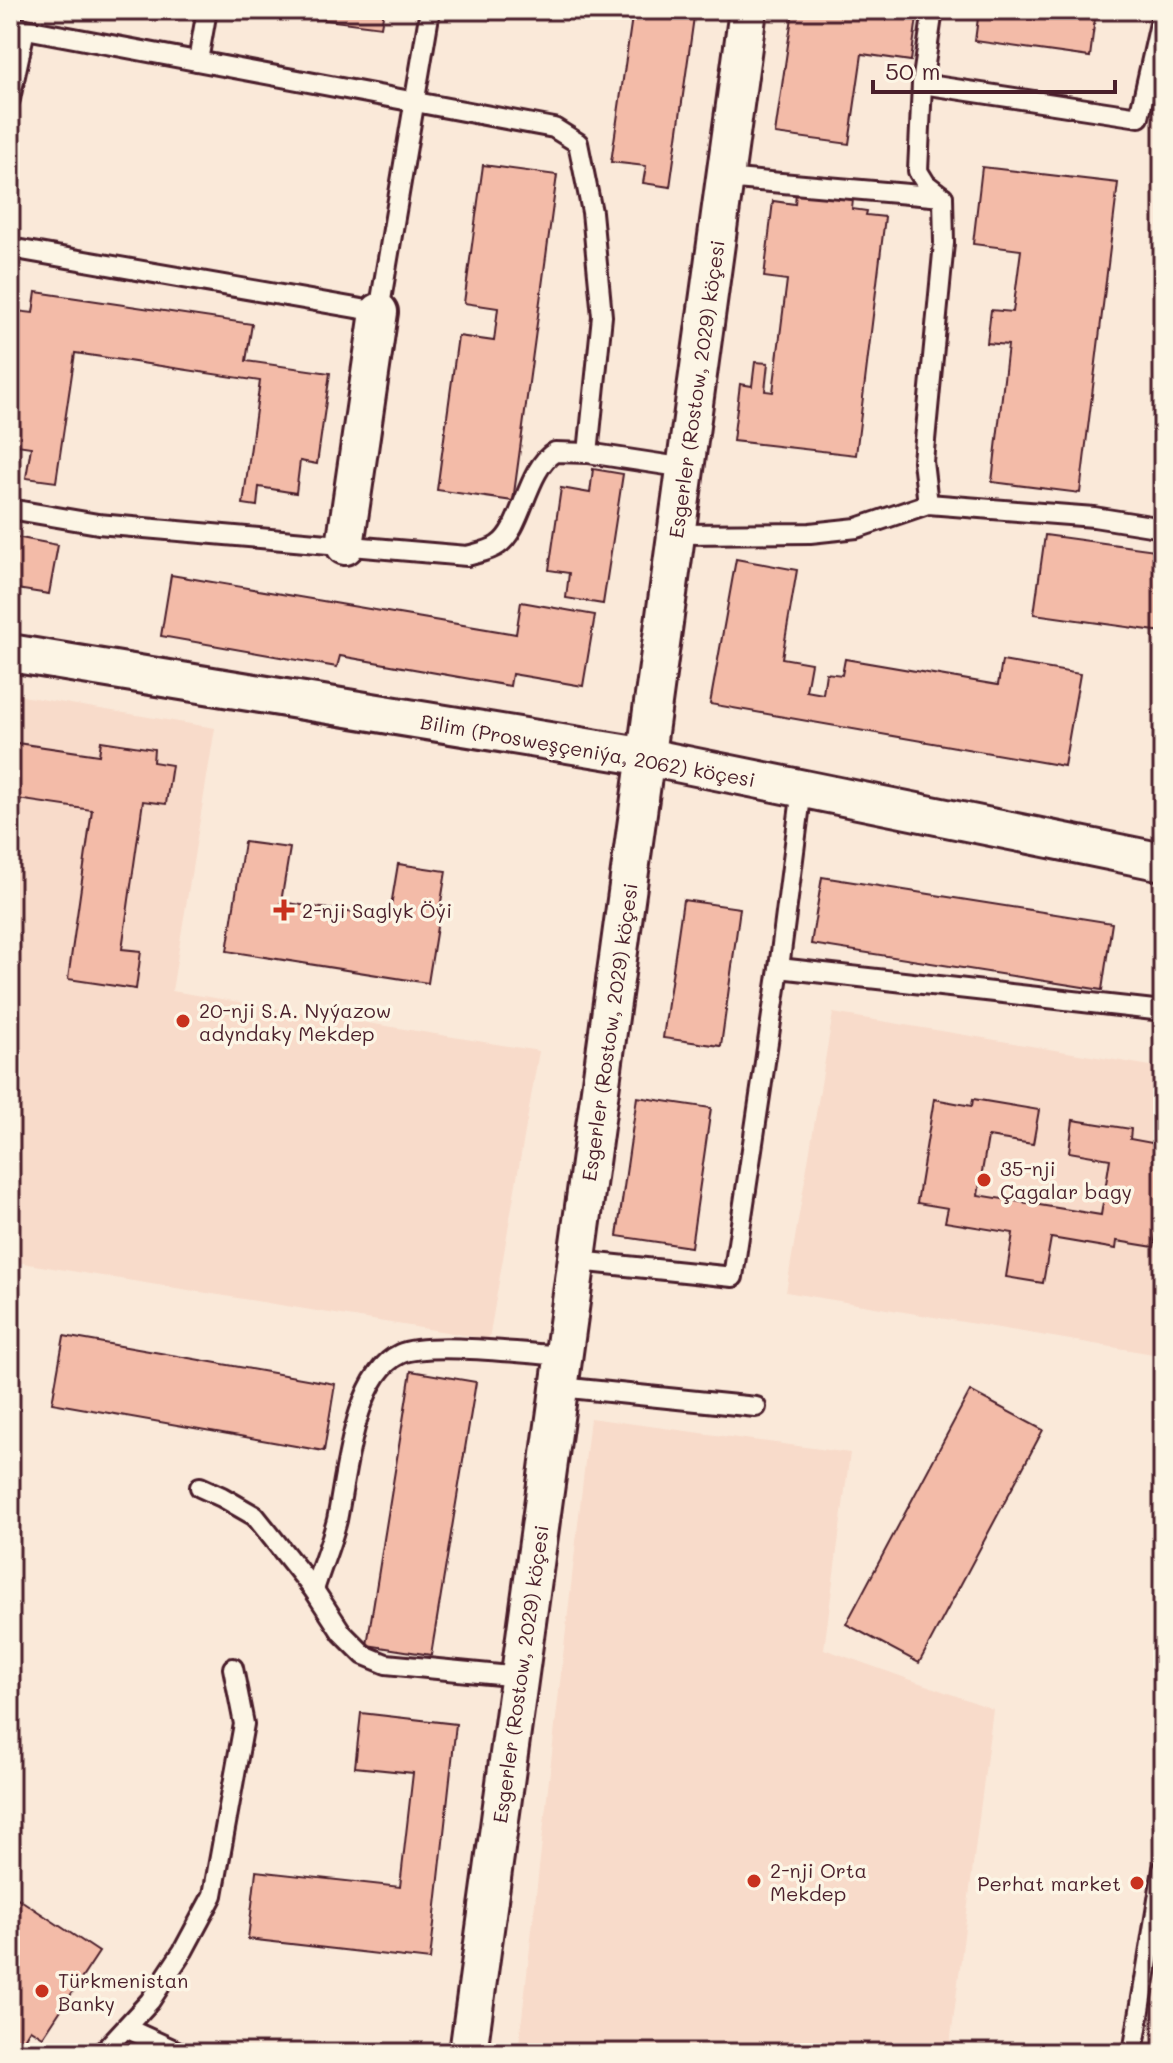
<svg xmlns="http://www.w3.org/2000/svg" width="1173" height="2063" font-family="Mali,sans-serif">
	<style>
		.built { fill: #f8dbca }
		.building { fill: #f3bba8; stroke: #4a1f2b; stroke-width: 2 }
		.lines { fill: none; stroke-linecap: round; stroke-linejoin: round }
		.service-casing { stroke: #4a1f2b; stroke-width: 24 }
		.minor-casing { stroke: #4a1f2b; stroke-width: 42 }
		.path { stroke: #4a1f2b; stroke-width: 5; stroke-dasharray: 2 6; stroke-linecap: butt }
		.service { stroke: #fcf5e5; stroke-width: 18 }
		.minor { stroke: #fcf5e5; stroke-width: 36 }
		.poi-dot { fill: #c8321e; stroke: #fcf5e5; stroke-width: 3 }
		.labels { text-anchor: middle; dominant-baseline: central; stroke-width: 7; stroke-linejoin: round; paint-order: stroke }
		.street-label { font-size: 20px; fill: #4a1f2b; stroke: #fcf5e5 }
		.poi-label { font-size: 20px; fill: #4a1f2b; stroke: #fcf5e5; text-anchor: start }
	</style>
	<rect width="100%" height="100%" fill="#fae9d9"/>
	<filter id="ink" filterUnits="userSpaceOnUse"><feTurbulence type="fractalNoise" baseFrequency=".0125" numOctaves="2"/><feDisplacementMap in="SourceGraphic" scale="16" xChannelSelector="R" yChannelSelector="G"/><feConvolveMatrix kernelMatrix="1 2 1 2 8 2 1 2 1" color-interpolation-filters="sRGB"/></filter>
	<g filter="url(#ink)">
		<g class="built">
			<polygon points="10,694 215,728 172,991 539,1051 489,1339 10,1261"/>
			<polygon points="833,1013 1163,1068 1163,1328 1159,1355 786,1292"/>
			<polygon points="590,1418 850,1453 824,1649 993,1709 949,2053 518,2053"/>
		</g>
		<g class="building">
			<polygon points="248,10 384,10 381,27"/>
			<polygon points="633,10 695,10 670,187 643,183 646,166 611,162"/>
			<polygon points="793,10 918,10 911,61 862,54 849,144 775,134"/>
			<polygon points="979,10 1096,10 1090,57 975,41"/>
			<polygon points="483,165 557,175 513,501 437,490 458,336 494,341 498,308 464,303"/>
			<polygon points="982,167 1118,183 1080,493 992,482 1008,345 987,343 991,310 1013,312 1021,250 973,244"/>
			<polygon points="796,192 853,199 852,209 867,211 866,215 885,217 856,455 733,441 740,384 752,386 755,362 768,363 765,391 773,392 787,280 764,277 773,201 795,204"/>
			<polygon points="36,292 252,324 246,361 330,373 317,464 300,461 296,493 259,487 257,506 243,504 260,381 75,353 56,482 26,478 31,447 10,444 10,358 17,311 33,313"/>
			<polygon points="593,469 623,474 603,604 566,598 569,573 549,570 561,488 590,493"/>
			<polygon points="1045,535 1163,551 1163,632 1034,614"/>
			<polygon points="10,536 58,545 49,594 10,588"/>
			<polygon points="736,559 797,570 782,658 811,663 806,691 823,694 826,673 842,675 845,659 998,685 1002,661 1080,674 1064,766 710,704"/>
			<polygon points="171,575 516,634 521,602 595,615 583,686 512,674 510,686 340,656 337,667 161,636"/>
			<polygon points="101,741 154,749 153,762 172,765 166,804 143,801 122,949 141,951 136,989 68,979 92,810 10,798 10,742 99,755"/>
			<polygon points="244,842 290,848 281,902 389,918 398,864 446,871 428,983 227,951"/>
			<polygon points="822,877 1112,923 1102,990 811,944"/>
			<polygon points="683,900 740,908 721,1046 663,1038"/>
			<polygon points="637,1097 711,1108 691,1247 617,1236"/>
			<polygon points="934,1099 972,1106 973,1099 1039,1110 1033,1144 988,1137 978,1195 1101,1215 1110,1159 1069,1152 1073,1120 1131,1129 1130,1139 1163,1145 1163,1190 1154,1247 1117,1241 1116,1249 1051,1238 1043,1283 1006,1277 1013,1233 945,1222 948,1208 917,1203"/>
			<polygon points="64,1336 335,1384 324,1451 52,1403"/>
			<polygon points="411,1371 476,1382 431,1655 367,1645"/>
			<polygon points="970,1391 1043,1430 919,1663 846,1624"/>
			<polygon points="361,1713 456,1724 430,1960 248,1939 256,1871 400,1887 413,1773 355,1767"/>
			<polygon points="10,1893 99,1952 43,2037 30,2029 21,2044 10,2037"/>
		</g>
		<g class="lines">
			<defs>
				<g id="service">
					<polyline points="933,10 922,84 1139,117 1163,10"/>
					<polyline points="10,26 554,128 578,143 592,212 602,316 588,453"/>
					<polyline points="198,61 207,10"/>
					<polyline points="922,84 918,171 926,184 943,197 944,243 923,461 928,504"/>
					<polyline points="10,99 25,29"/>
					<polyline points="724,178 943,197"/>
					<polyline points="10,248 379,312 430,10"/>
					<path d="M10,509L98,524L467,556C477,553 490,551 498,545C523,528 526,469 555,452L588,453L686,468"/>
					<polyline points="677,534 810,533 857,528 928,504 1094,517 1163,528"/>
					<polyline points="779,968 1163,1011"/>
					<polyline points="578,1261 733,1277 779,968 802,789"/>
					<polyline points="560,1387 756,1407"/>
					<polyline points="200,1487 222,1497 255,1516 314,1590 342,1633 364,1655 386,1664 520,1677"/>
					<path d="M314,1590C321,1567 331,1544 337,1520C346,1476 354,1375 400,1354C428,1341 529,1354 564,1356"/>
					<polyline points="126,2028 181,2053"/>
					<polyline points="102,2053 150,2001 183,1951 213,1895 244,1724 233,1668"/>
					<polyline points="1133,2053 1163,1869"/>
				</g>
				<g id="minor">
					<polyline points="345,546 379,312"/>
					<polyline points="10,653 647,757 1163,862"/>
					<polyline points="468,2053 748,10"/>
				</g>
			</defs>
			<use href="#service" class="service-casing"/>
			<use href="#minor" class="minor-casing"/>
			<polyline class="path" points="10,2043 25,2053"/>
			<use href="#service" class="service"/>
			<use href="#minor" class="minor"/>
		</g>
	</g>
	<g class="poi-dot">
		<path d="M280 898h8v8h8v8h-8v8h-8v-8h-8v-8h8z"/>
		<circle cx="183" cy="1021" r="8"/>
		<circle cx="984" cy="1180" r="8"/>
		<circle cx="754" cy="1881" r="8"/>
		<circle cx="1137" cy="1883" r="8"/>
		<circle cx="42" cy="1991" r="8"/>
	</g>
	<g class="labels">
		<g class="street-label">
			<text transform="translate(696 389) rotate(-82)">Esgerler (Rostow, 2029) köçesi</text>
			<text transform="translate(588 750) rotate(10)">Bilim (Prosweşçeniýa, 2062) köçesi</text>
			<text transform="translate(609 1032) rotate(-82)">Esgerler (Rostow, 2029) köçesi</text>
			<text transform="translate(520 1674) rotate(-82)">Esgerler (Rostow, 2029) köçesi</text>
		</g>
		<g class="poi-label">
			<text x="302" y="910">2-nji Saglyk Öýi</text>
			<text x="199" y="1010">20-nji S.A. Nyýazow<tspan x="199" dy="23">adyndaky Mekdep</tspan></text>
			<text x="1000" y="1168">35-nji<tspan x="1000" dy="23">Çagalar bagy</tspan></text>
			<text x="770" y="1870">2-nji Orta<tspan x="770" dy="23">Mekdep</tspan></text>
			<text x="1121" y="1883" text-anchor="end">Perhat market</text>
			<text x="58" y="1980">Türkmenistan<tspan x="58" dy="23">Banky</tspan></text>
		</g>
	</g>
	<rect width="1173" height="2063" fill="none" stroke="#fcf5e5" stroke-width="40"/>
	<rect x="20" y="20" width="1133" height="2023" fill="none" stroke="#4a1f2b" stroke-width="3" filter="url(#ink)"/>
	<path d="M873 80v12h242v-12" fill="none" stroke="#4a1f2b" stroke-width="4"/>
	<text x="885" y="80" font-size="24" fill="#4a1f2b" stroke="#fcf5e5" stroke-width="6" paint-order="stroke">50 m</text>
</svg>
